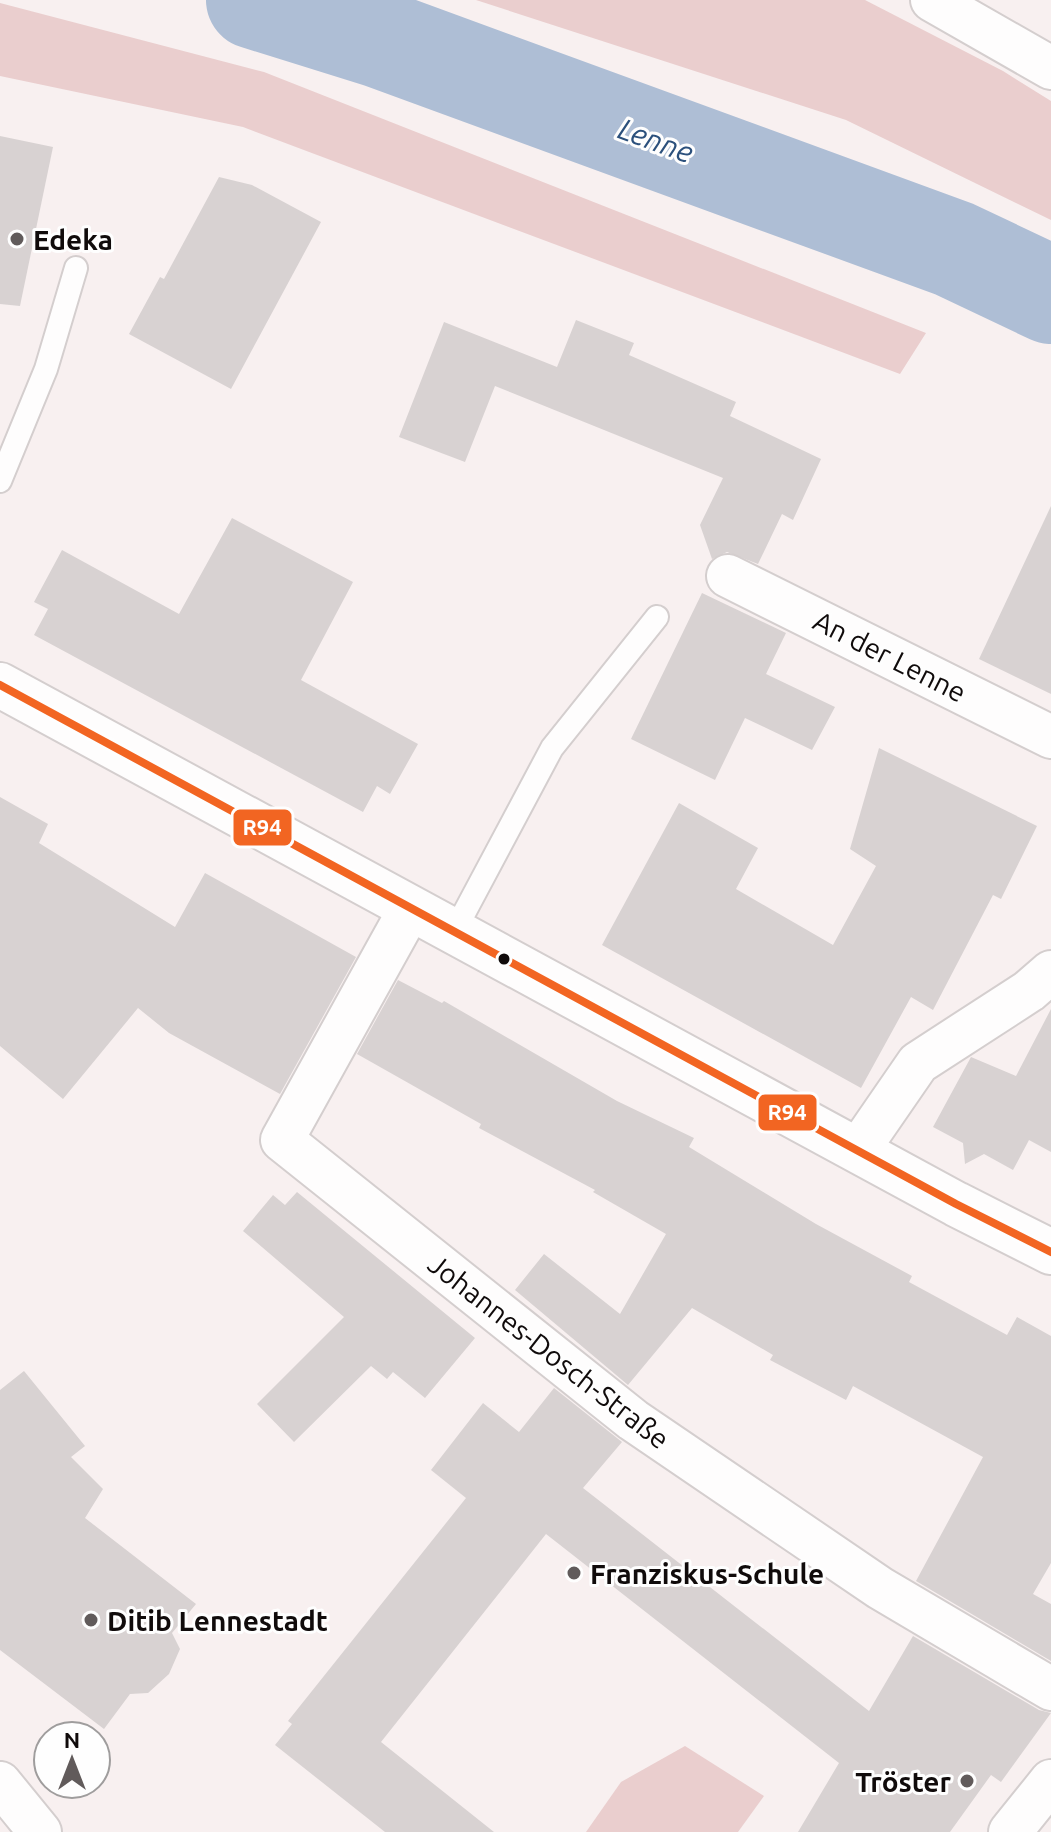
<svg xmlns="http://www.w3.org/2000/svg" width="1051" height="1832" font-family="Ubuntu,sans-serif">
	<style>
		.green { fill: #eacece }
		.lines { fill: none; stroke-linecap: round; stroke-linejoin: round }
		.river { stroke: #aebed5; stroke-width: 98 }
		.building { fill: #d8d2d2 }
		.service-casing { stroke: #d4cece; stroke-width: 26 }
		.minor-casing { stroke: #d4cece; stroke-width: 46 }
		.primary-casing { stroke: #d4cece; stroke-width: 48 }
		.service { stroke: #fefdfd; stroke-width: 22 }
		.minor { stroke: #fefdfd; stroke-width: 42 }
		.primary { stroke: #fefdfd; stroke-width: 44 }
		.bus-1-casing { stroke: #fefefe; stroke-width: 14 }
		.bus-1 { stroke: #f26522; stroke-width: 8 }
		.poi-dot { fill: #615b5b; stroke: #fefefe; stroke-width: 3 }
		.bus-dot { fill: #100b0b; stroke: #fefefe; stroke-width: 3 }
		.labels { text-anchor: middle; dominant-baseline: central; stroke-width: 6; stroke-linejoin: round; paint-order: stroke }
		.poi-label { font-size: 28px; font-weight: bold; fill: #100b0b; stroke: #fefefe; text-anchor: start }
		.street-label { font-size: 28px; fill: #100b0b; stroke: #fefefe }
		.water-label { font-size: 30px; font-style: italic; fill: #2b507c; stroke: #fefefe }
		.line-badge { stroke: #fefefe; stroke-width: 3 }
		.badge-label { font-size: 22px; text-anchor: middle; font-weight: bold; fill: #fff }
	</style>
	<rect width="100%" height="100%" fill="#f8f0f0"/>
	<g class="green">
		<polygon points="476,0 865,0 1003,71 1051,101 1051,220 846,120"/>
		<polygon points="0,3 264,72 926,333 900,374 243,127 0,76"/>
		<polygon points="685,1746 764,1796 738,1832 586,1832 621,1782"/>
	</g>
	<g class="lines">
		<polyline class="river" points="255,0 380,39 954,249 1051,295"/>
	</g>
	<g class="building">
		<polygon points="0,136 53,147 20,306 0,304"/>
		<polygon points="219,177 252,185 321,222 231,389 129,334 160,277 164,279"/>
		<polygon points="576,320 634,343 629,355 736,402 730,416 821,459 793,520 782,514 758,564 727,552 712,559 700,525 723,478 495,386 465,462 399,437 444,322 557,367"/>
		<polygon points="1051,506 1051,694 979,659"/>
		<polygon points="232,518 353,582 301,680 418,744 390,794 377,786 363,812 34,635 48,609 34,602 62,550 179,614"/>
		<polygon points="702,593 786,633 766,674 835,707 812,750 745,718 715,780 631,739"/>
		<polygon points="879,748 1037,826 1001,899 993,895 933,1010 911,997 861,1088 602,945 679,803 758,848 736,889 833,945 876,866 850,849"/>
		<polygon points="0,797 48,824 39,843 175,927 205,873 356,957 280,1094 169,1033 138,1008 63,1099 0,1046"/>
		<polygon points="398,980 442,1003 444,1001 617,1101 694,1138 689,1147 816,1224 912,1276 909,1282 1007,1335 1017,1317 1051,1336 1051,1563 1033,1594 1051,1604 1051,1661 916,1581 983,1457 853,1386 846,1400 770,1360 773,1355 692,1308 628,1385 515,1290 544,1254 620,1314 666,1234 593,1192 595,1190 479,1128 481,1124 357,1054"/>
		<polygon points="1051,1009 1051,1152 1029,1140 1013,1170 984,1154 965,1164 963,1143 933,1127 971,1057 1016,1076"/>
		<polygon points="297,1192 475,1338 425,1398 393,1372 387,1379 371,1366 294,1442 257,1404 344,1317 243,1231 273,1195 285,1205"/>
		<polygon points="24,1371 85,1446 71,1457 103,1489 85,1518 196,1604 172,1633 180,1649 169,1674 148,1693 130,1694 104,1729 0,1650 0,1390"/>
		<polygon points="554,1388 622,1442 583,1488 869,1711 913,1636 1039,1710 1051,1713 1001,1782 991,1775 950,1832 798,1832 839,1763 546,1534 381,1742 494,1832 385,1832 275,1745 292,1724 288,1721 466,1498 431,1470 483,1403 519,1432"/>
	</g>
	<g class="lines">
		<defs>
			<g id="service">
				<polyline points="0,481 46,369 76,268"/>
				<polyline points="454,932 552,748 657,617"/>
			</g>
			<g id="minor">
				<polyline points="932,0 1051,68"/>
				<polyline points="728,576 1051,737"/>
				<polyline points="410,909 282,1140 633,1420 880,1588 1051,1689"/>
				<polyline points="858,1150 918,1063 1029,991 1051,972"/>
				<polyline points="0,1783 40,1832"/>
				<polyline points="1010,1832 1051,1781"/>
			</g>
			<polyline id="primary" points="0,685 956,1204 1051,1252"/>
		</defs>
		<use href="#service" class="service-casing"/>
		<use href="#minor" class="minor-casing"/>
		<use href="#primary" class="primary-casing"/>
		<use href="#service" class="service"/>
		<use href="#minor" class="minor"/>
		<use href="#primary" class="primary"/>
		<defs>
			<polyline id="bus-1" points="0,685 956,1204 1051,1252"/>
		</defs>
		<use href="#bus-1" class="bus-1-casing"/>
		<use href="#bus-1" class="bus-1"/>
	</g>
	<g class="poi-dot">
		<circle cx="17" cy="239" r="8"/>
		<circle cx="574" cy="1573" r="8"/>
		<circle cx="91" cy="1620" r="8"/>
		<circle cx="967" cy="1781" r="8"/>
	</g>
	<circle class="bus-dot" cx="504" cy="959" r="7"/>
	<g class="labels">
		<g class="poi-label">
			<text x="33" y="239">Edeka</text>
			<text x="590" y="1573">Franziskus-Schule</text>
			<text x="107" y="1620">Ditib Lennestadt</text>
			<text x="951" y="1781" text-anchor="end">Tröster</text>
		</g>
		<g class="street-label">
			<text transform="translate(890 656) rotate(27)">An der Lenne</text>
			<text transform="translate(549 1351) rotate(38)">Johannes-Dosch-Straße</text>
		</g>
		<g class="water-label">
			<text transform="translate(656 140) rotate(20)">Lenne</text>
		</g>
	</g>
	<g class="line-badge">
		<rect x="232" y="808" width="61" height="39" rx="8" fill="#f26522"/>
		<rect x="757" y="1093" width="61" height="39" rx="8" fill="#f26522"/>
	</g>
	<g class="badge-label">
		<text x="262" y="835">R94</text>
		<text x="787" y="1120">R94</text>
	</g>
	<g transform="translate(72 1760)"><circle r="38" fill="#fefefe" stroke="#9f9d9d" stroke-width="2"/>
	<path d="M0-6L14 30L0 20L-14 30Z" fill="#615b5b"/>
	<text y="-12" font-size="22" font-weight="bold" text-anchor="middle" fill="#100b0b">N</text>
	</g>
</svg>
